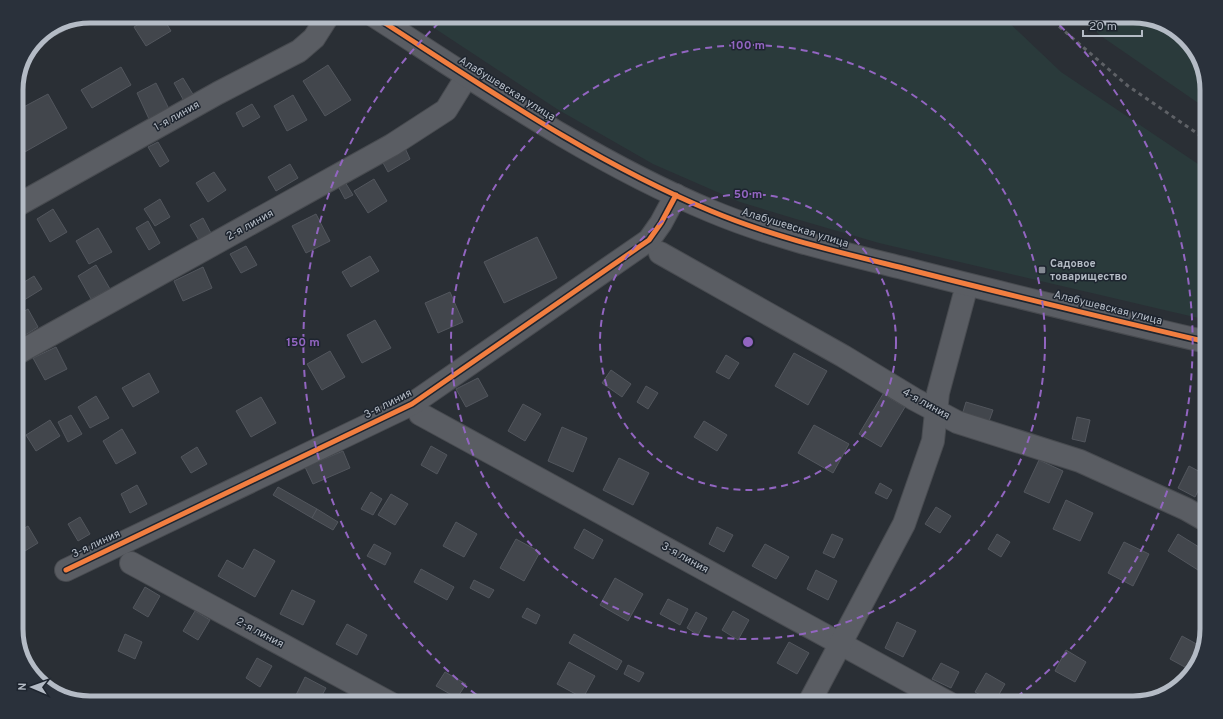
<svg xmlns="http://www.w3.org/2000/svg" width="1223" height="719" font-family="Overpass,sans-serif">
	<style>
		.green { fill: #2a3a3b }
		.building { fill: #42464c; stroke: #52565d }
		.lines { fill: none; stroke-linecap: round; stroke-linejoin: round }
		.minor-casing { stroke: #484b50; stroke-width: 24 }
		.tertiary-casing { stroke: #484b50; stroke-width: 24 }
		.minor { stroke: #5a5d63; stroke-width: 22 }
		.tertiary { stroke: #5a5d63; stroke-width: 22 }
		.rail { stroke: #5e6166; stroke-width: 3; stroke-dasharray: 4 4; stroke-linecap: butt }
		.cycleway-casing { stroke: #1e252f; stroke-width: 8 }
		.cycleway { stroke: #f27e40; stroke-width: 5 }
		.ring { fill: none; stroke: #9265c1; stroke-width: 2; stroke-dasharray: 7 5 }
		.poi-dot { fill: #848a93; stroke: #1e252f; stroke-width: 1.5 }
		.labels { text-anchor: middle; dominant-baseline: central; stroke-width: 3; stroke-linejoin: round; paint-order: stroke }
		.street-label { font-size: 11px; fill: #b4bbc5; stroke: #1e252f }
		.poi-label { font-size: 11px; font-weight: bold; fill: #b4bbc5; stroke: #1e252f; text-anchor: start }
		.rim { fill: none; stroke: #b4bbc5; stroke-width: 5 }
		.centre { fill: #9265c1; stroke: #1e252f; stroke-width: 2 }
		.ring-label { font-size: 12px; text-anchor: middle; font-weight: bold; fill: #9265c1; stroke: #1e252f; stroke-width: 3; stroke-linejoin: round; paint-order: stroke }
	</style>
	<rect width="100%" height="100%" fill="#2a2f35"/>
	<g class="green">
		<polygon points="416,16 1002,16 1061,72 1207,170 1207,320 879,243 796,219 740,202 653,164 557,109"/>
		<polygon points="1079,16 1133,16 1170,26 1197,53 1207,86 1207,109 1101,36"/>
	</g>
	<g class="building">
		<polygon points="151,16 162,16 171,31 146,46 134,27"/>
		<polygon points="86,17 87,19 54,36 50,29 62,22"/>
		<polygon points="328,65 351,100 325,116 303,81"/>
		<polygon points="121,67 131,85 92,108 81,90"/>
		<polygon points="183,78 194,96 184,101 174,83"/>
		<polygon points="156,83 169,109 149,119 137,93"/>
		<polygon points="48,94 67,128 23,153 16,141 16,111"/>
		<polygon points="293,95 307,120 287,131 274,106"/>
		<polygon points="252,104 260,117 243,127 236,113"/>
		<polygon points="158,142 169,161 160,167 148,147"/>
		<polygon points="405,148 410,159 388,172 382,161"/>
		<polygon points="290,164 298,178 276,191 268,177"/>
		<polygon points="214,172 226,190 208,202 196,183"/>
		<polygon points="374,179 387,201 368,213 354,191"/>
		<polygon points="345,182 353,195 345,199 338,186"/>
		<polygon points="160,199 170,217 155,226 144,209"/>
		<polygon points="53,209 67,232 50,242 37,219"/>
		<polygon points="316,214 330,241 306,253 292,226"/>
		<polygon points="203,218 212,235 200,242 190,225"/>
		<polygon points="148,221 160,243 149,250 136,228"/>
		<polygon points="98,228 112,252 89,264 76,241"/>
		<polygon points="537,237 557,278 504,303 484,262"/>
		<polygon points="246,246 257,265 241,273 230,254"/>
		<polygon points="370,256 379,271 351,287 342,272"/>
		<polygon points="96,265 110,289 91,299 78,276"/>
		<polygon points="203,267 212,288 183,301 174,281"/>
		<polygon points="34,276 42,289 16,305 16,287"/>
		<polygon points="450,292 463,322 438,333 425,303"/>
		<polygon points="28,309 38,327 22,337 16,328 16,316"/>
		<polygon points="375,320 391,348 362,363 347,335"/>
		<polygon points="56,347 67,369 45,380 33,358"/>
		<polygon points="330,351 345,377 322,390 307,364"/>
		<polygon points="794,353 827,371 808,405 775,386"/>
		<polygon points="726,355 739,363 729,379 716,372"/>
		<polygon points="611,370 631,384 622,397 602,383"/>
		<polygon points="149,373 159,392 133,407 122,388"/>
		<polygon points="478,378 488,396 466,407 456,389"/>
		<polygon points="646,386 658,393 648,409 637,402"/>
		<polygon points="883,394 905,407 881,447 859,434"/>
		<polygon points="96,396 109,418 90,428 78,407"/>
		<polygon points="261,397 276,423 251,437 236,411"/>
		<polygon points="966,402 993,410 988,424 962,415"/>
		<polygon points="523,404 541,414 525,441 508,431"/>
		<polygon points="71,415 82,434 68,442 58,422"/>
		<polygon points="1077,417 1090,420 1085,442 1072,439"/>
		<polygon points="50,420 60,436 36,451 26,435"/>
		<polygon points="704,421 727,435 717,451 694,437"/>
		<polygon points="814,425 849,444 833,473 798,453"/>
		<polygon points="562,427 587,438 573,472 548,461"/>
		<polygon points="122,429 136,453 116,464 103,441"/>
		<polygon points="431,446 447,455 437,474 421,465"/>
		<polygon points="197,447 207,464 191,473 181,457"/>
		<polygon points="343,451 350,468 313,484 305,467"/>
		<polygon points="619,458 649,473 633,505 603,490"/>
		<polygon points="1039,460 1063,471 1049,503 1024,492"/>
		<polygon points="1189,466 1206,475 1195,497 1178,488"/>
		<polygon points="880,483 892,490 887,499 875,493"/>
		<polygon points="137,485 147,504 130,513 121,494"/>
		<polygon points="278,487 317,509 312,518 273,495"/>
		<polygon points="371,492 382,499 373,515 361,509"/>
		<polygon points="391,494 408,504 395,525 378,515"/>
		<polygon points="1066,500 1093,513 1080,541 1053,529"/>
		<polygon points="936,507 951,516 940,533 925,524"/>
		<polygon points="317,509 338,522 333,530 312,518"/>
		<polygon points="80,517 90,534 78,541 68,524"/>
		<polygon points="456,522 477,534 464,557 443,546"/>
		<polygon points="28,526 38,543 20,554 16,548 16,533"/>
		<polygon points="717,527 733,535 724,552 709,544"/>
		<polygon points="584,529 603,540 593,559 574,548"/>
		<polygon points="832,534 843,539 834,558 823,553"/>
		<polygon points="997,534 1010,542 1001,557 988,549"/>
		<polygon points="1178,534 1207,552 1207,557 1198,570 1168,551"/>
		<polygon points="516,539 540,552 524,581 500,568"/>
		<polygon points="1124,542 1149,554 1133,586 1108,573"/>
		<polygon points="374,544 391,553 385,565 367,556"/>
		<polygon points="765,544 789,557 776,579 752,566"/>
		<polygon points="254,549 275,561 255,597 218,576 227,560 243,569"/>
		<polygon points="421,569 454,587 447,600 414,582"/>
		<polygon points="816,570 837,581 828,600 807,589"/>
		<polygon points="615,578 643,594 628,621 600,605"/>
		<polygon points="474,580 494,590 489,598 470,588"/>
		<polygon points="145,587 160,596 148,617 133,608"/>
		<polygon points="292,590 315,601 303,625 280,614"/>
		<polygon points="668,599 688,609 680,625 660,614"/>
		<polygon points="527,608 540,615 536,624 522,617"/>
		<polygon points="195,611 210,620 198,640 183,631"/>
		<polygon points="733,611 749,620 738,640 722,630"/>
		<polygon points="696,612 707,618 698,635 687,628"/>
		<polygon points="897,622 916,631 903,657 885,648"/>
		<polygon points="347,624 367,635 357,655 336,644"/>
		<polygon points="125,634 142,642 135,659 118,651"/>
		<polygon points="574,634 622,661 617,670 569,643"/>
		<polygon points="1182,636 1202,647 1197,666 1192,671 1170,659"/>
		<polygon points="789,642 809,653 797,674 777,663"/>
		<polygon points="1066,650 1086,662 1075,682 1055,671"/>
		<polygon points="257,658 272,666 260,687 246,678"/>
		<polygon points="569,662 595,676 583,698 557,684"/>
		<polygon points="941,663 959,672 951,688 932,679"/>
		<polygon points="628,665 644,673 639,682 624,674"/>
		<polygon points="445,672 466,684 457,698 436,686"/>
		<polygon points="986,673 1005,684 994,703 975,692"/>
		<polygon points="305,677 326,688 318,703 306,703 295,697"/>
		<polygon points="748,696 760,703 744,703"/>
	</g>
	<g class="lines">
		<defs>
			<g id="minor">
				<polyline points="16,206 218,93 299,51 314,38 328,16"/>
				<polyline points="660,253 843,356 914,399 957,422 1080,461 1186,509 1207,521"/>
				<polyline points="16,354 392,145 446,110 467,76"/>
				<polyline points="420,414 949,703"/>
				<polyline points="131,563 390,703"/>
				<polyline points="66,570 412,404 649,240 661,223 676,195"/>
				<polyline points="809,703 904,524 933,441 938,393 967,285"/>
			</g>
			<path id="tertiary" d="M374,16C483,86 591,161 711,211C773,237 838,252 903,268C1004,294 1105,318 1207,342"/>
		</defs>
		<use href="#minor" class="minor-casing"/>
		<use href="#tertiary" class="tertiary-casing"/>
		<use href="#minor" class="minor"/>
		<use href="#tertiary" class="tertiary"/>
		<polyline class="rail" points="1047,16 1128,86 1207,140"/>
		<defs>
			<g id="cycleway">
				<path d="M374,16C483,86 591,161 711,211C773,237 838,252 903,268C1004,294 1105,318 1207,342"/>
				<polyline points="66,570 412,404 649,240 661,223 676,195"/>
			</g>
		</defs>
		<use href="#cycleway" class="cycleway-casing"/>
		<use href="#cycleway" class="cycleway"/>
	</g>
	<g class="ring">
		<circle cx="748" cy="342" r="148"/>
		<circle cx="748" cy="342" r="297"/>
		<path d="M486 702A445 445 0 0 1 445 17M1051 17A445 445 0 0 1 1010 702"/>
	</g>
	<rect class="poi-dot" x="1038" y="266" width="8" height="8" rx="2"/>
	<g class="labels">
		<g class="street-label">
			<text transform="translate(507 89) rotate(32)">Алабушевская улица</text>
			<text transform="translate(177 116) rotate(-29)">1-я линия</text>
			<text transform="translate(250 225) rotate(-29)">2-я линия</text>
			<text transform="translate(795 228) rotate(17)">Алабушевская улица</text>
			<text transform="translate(1108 308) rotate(14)">Алабушевская улица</text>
			<text transform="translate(388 404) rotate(-27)">3-я линия</text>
			<text transform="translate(926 404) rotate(29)">4-я линия</text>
			<text transform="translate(96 544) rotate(-25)">3-я линия</text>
			<text transform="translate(685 558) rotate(29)">3-я линия</text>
			<text transform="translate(260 633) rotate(28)">2-я линия</text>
		</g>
		<g class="poi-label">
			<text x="1050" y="264">Садовое<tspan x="1050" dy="13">товарищество</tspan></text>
		</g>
	</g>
	<path d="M0 0H1223V719H0ZM90 23H1133A67 67 0 0 1 1200 90V629A67 67 0 0 1 1133 696H90A67 67 0 0 1 23 629V90A67 67 0 0 1 90 23Z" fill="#2a313b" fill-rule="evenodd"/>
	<path class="rim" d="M90 23H1133A67 67 0 0 1 1200 90V629A67 67 0 0 1 1133 696H90A67 67 0 0 1 23 629V90A67 67 0 0 1 90 23Z"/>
	<circle cx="748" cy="342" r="6" class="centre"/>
	<g class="ring-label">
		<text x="748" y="49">100 m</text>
		<text x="748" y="198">50 m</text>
		<text x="303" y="346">150 m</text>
	</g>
	<g transform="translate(32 687) rotate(272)" stroke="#1e252f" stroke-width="3" paint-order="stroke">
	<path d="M0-3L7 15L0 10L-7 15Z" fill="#b4bbc5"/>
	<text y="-6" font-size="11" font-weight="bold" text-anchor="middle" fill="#b4bbc5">N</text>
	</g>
	<path d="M1083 30v6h59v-6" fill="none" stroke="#b4bbc5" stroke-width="2"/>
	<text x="1089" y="30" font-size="12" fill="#b4bbc5" stroke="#1e252f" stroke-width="3" paint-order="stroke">20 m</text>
</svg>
